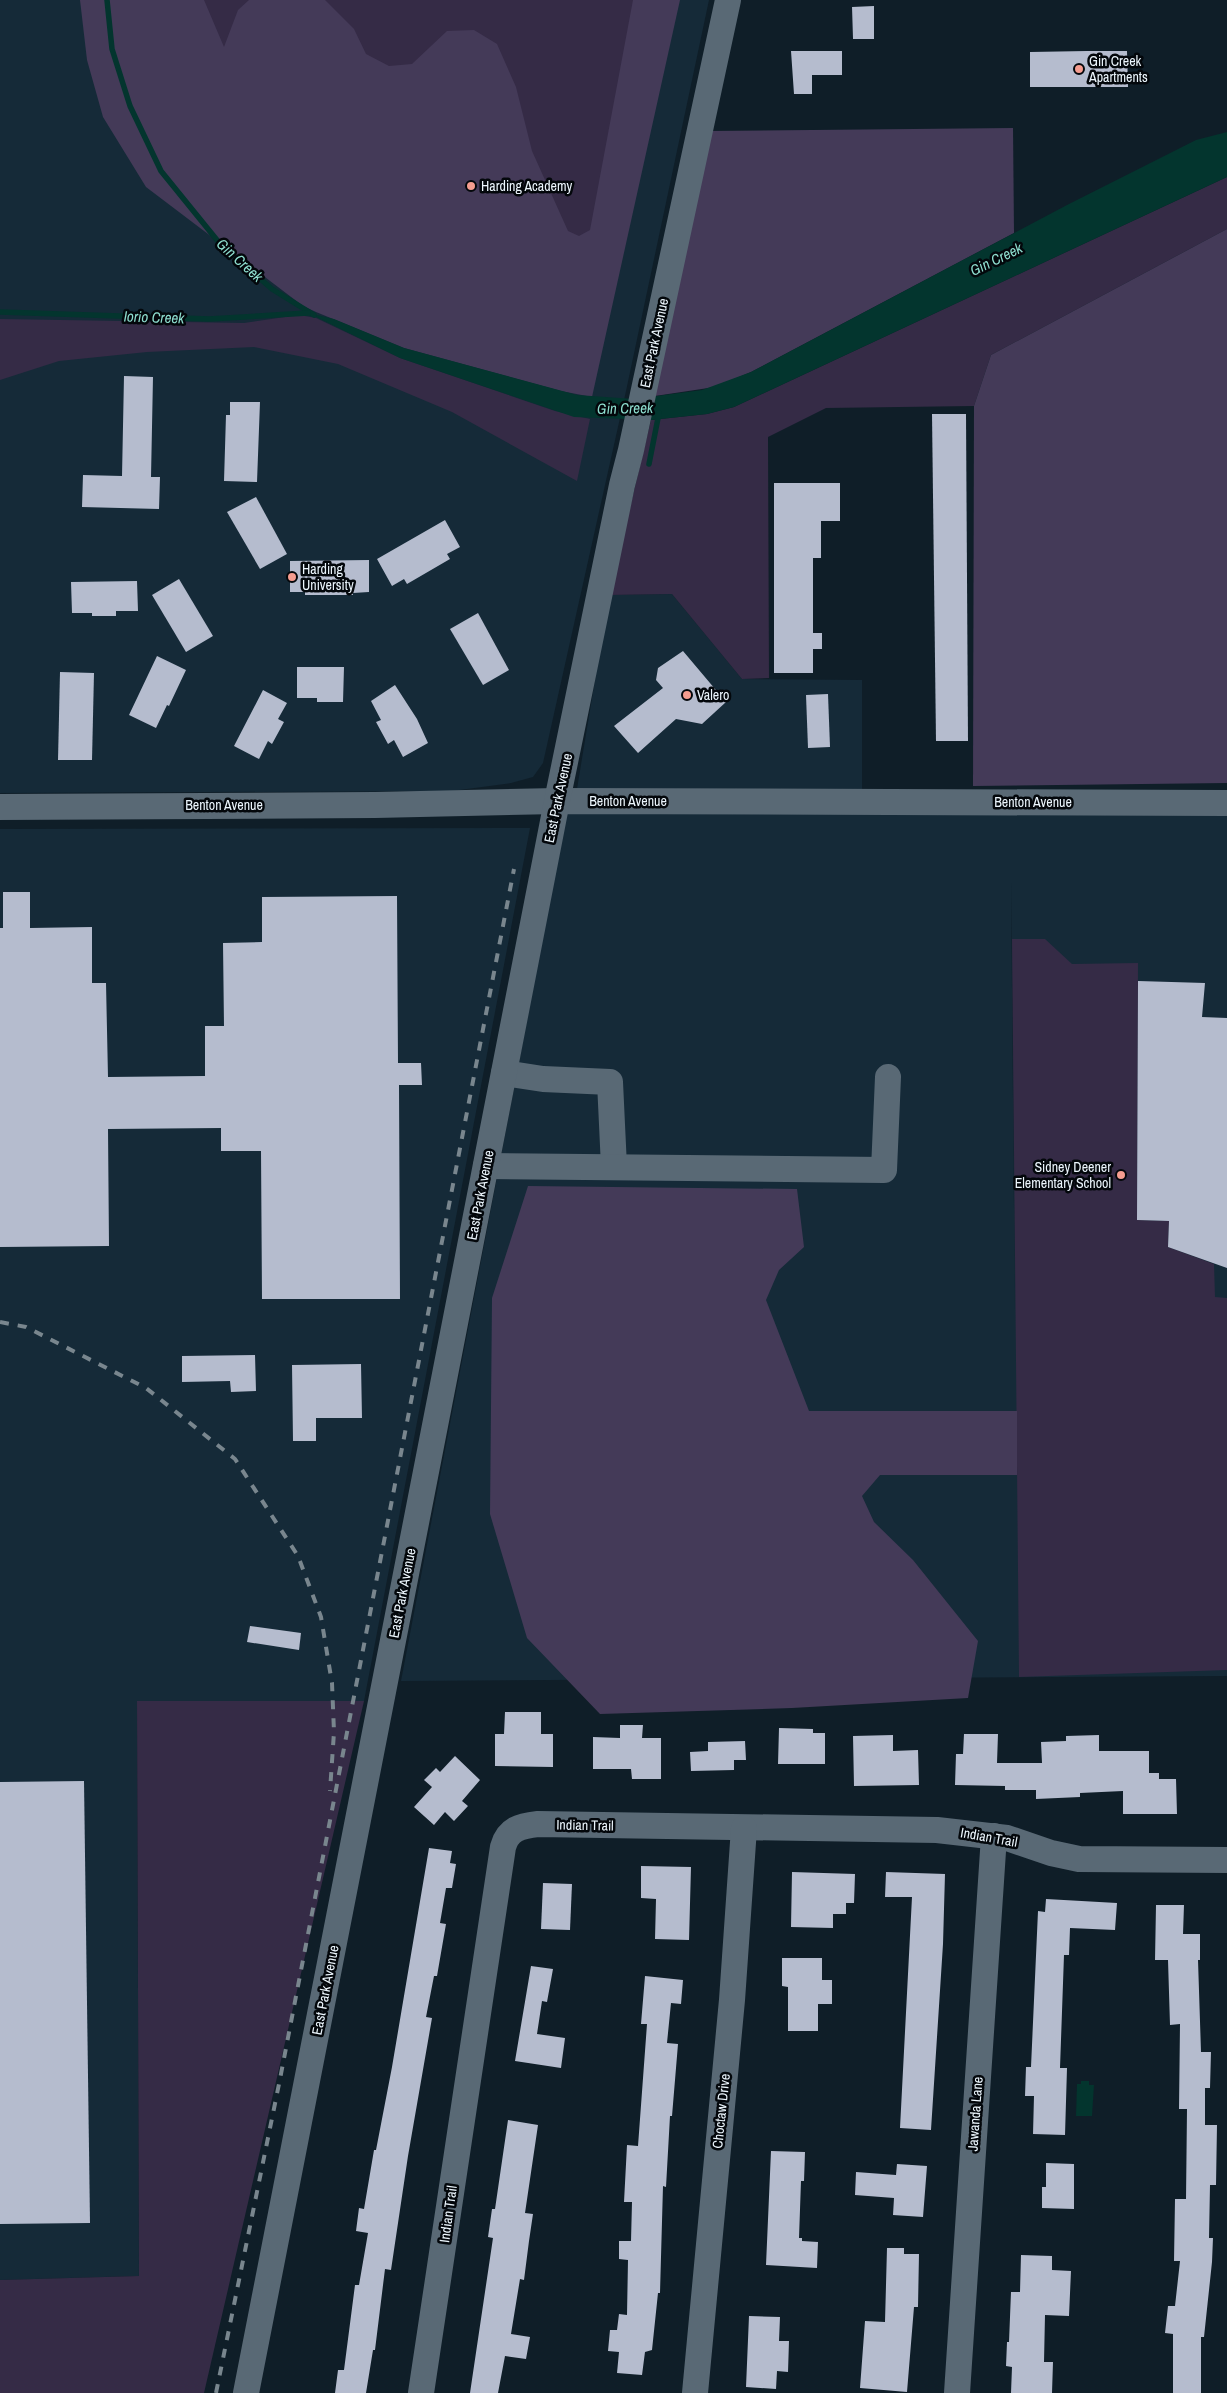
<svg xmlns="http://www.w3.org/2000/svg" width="1227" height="2393" font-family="'Archivo Narrow',sans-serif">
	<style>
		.built { fill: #152a38; fill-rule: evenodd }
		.green { fill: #352b46 }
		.forest { fill: #443a58 }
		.water { fill: #03352e }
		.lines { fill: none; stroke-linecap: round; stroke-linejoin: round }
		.stream { stroke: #03352e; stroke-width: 5.5 }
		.building { fill: #b5bcce }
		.minor { stroke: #596975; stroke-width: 26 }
		.rail { stroke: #79868e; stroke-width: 4; stroke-dasharray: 9 9; stroke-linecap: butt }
		.poi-dot { fill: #f59d90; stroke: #03070b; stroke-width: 2 }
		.labels { text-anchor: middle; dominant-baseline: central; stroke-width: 5; stroke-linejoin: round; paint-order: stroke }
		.poi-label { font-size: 14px; fill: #ecf6fd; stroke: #03070b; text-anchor: start }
		.street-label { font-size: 14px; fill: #ecf6fd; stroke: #03070b }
		.water-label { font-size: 15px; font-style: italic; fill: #8edecf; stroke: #03070b }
	</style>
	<rect width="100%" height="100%" fill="#0f1e28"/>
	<g class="built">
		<polygon points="0,0 709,0 626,391 543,763 533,777 511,783 452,791 0,793"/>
		<polygon points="672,594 742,679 862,680 862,789 577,789 609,595"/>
		<path d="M1227,807V1676L401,1681L567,810ZM1011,881L1012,939L1015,1319Z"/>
		<polygon points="530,828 364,1701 137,1701 139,2276 0,2280 0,829"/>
	</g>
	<g class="green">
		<polygon points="187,0 663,0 578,374 352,267"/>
		<polygon points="1227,177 1227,229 991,355 974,406 826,408 768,437 769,678 742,679 672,594 609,595 651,420 707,414 734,407"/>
		<polygon points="299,315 316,318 400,358 555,411 590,419 577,481 452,412 338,364 254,347 147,352 59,361 0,380 0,319 244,323"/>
		<polygon points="1012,939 1045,939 1072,964 1138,963 1137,1220 1169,1221 1168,1247 1214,1264 1215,1297 1227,1298 1227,1670 1019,1677"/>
		<polygon points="137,1701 364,1701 204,2393 0,2393 0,2280 139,2276"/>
	</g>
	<g class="forest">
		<polygon points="80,0 204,0 224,47 238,10 249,0 325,0 354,29 366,54 389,66 412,64 447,31 474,30 497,44 516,87 532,151 568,231 579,236 590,230 633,0 680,0 592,397 561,391 404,348 316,312 303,306 146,187 103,117 87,60"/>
		<polygon points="1013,128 1014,233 751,372 715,387 655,396 710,131"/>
		<polygon points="1227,229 1227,783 973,786 974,406 991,355"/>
		<polygon points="528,1186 797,1189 804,1247 779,1270 766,1300 809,1411 1017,1411 1017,1475 880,1475 862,1496 874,1522 913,1560 978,1641 968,1698 792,1708 600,1714 527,1638 490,1514 492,1298"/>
	</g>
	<g class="water">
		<polygon points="1227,132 1227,177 734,407 707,414 651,420 574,417 400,358 308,313 334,319 404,348 577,395 634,399 702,390 751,372 1067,205 1196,140"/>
		<polygon points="1081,2081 1089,2081 1089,2085 1094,2085 1092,2116 1076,2116 1077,2084 1081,2084"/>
	</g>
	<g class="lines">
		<g class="stream">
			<polyline points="107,0 112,49 130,106 161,171 221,245 272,289 314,315"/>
			<polyline points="0,312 209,319 308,313"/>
			<polyline points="649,464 659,413"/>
		</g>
	</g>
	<g class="building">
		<polygon points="874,6 874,39 853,39 852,7"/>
		<polygon points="791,51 842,51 842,75 812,75 812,94 794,94"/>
		<polygon points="1087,51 1127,51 1128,87 1030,87 1030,52"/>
		<polygon points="124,376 153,377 151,477 160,477 159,509 82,507 83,475 122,476"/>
		<polygon points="230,402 260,402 257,482 224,481 226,415 230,415"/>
		<polygon points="932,414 966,414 968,741 936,741"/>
		<polygon points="774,483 840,483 840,521 821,521 821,558 813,558 813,633 822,633 822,649 813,649 813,673 774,673"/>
		<polygon points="256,497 287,554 260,569 227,512"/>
		<polygon points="445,520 460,547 447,554 450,559 407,584 404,579 392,586 377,559"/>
		<polygon points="369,560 369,592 353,593 353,595 305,595 305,592 290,592 290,561"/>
		<polygon points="179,579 213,636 186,652 152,595"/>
		<polygon points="137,581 138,611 116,611 116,616 92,616 92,613 72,613 71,582"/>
		<polygon points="478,613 509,670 483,685 450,629"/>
		<polygon points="683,651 726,702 702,724 676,719 638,753 614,726 663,688 656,680 658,668"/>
		<polygon points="157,656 186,670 169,706 167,705 156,728 129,715"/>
		<polygon points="297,667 344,667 343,702 317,702 317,698 297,698"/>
		<polygon points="60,672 94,673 92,760 58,760"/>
		<polygon points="395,685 417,719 428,743 403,757 394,740 388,744 376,722 381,720 371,701"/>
		<polygon points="263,690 287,703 278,719 284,722 272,744 268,741 259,759 234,746"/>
		<polygon points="828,694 830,747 808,748 806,695"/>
		<polygon points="3,892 30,892 30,928 92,927 92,983 106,983 108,1077 205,1076 205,1026 224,1026 223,943 262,942 262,897 397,896 398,1063 421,1063 422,1085 399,1085 400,1299 262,1299 261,1151 221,1151 221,1128 108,1129 109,1246 0,1247 0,928 3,928"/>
		<polygon points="1138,981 1205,983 1202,1017 1227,1018 1227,1268 1168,1247 1169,1221 1137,1220"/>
		<polygon points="255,1355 256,1391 231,1392 230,1381 182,1382 182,1356"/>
		<polygon points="361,1364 362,1418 316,1418 316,1441 293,1441 292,1365"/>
		<polygon points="250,1626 301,1633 299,1650 247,1642"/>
		<polygon points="505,1712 541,1712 541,1734 553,1734 553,1767 495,1766 495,1734 504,1734"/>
		<polygon points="620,1725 643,1725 642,1738 661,1738 661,1779 632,1779 631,1769 593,1769 593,1737 620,1738"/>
		<polygon points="779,1728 813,1729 813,1733 825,1733 825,1764 778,1764"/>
		<polygon points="964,1734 998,1734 997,1763 1042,1763 1041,1742 1066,1741 1066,1736 1099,1735 1099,1751 1149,1751 1149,1773 1159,1773 1159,1779 1176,1779 1177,1814 1123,1814 1123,1791 1080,1793 1080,1797 1036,1799 1036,1790 1005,1790 1005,1786 955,1785 956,1754 963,1754"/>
		<polygon points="893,1735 893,1751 918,1750 919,1785 854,1786 853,1736"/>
		<polygon points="745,1741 746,1760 734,1760 734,1770 691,1771 690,1752 708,1751 708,1742"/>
		<polygon points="455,1756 480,1780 462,1801 468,1806 454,1821 445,1812 434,1825 414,1807 432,1787 424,1780 436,1768 440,1772"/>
		<polygon points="84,1781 90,2223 0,2224 0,1782"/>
		<polygon points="429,1848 452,1851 450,1863 456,1864 452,1888 446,1888 440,1923 446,1924 437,1976 434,1976 426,2017 432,2018 408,2156 391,2270 385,2269 375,2350 373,2350 366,2393 335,2393 338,2370 344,2370 355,2285 359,2285 368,2233 356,2231 359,2208 364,2209 374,2150 376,2150 392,2067"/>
		<polygon points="641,1866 691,1867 689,1940 655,1939 656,1899 641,1898"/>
		<polygon points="792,1872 855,1874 854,1903 846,1903 846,1914 833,1914 833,1928 791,1927"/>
		<polygon points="886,1872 945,1874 943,1944 931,2130 900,2128 912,1897 885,1897"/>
		<polygon points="543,1883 572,1884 570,1930 541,1929"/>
		<polygon points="1046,1899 1117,1903 1115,1930 1070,1928 1069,1955 1064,1955 1060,2068 1067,2068 1065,2135 1033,2134 1034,2096 1025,2096 1026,2067 1031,2067 1038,1911 1045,1912"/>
		<polygon points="1156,1905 1184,1905 1183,1934 1200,1934 1200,1960 1198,1960 1201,2052 1211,2052 1210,2088 1205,2088 1205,2125 1217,2125 1216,2185 1210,2185 1209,2238 1213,2238 1212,2262 1204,2337 1201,2337 1201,2393 1173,2393 1173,2334 1165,2333 1168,2306 1175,2306 1180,2261 1174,2261 1175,2199 1186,2199 1187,2109 1179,2109 1180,2024 1170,2025 1168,1960 1155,1960"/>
		<polygon points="782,1958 822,1958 822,1980 832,1980 832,2004 818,2004 818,2031 788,2031 788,1987 782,1986"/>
		<polygon points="531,1966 553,1969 547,2002 542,2001 537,2034 565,2038 561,2068 515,2061"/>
		<polygon points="645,1976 683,1980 681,2004 671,2003 667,2043 678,2044 672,2116 670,2116 666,2187 663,2186 660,2293 658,2293 652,2350 645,2352 642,2375 617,2373 619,2352 608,2351 610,2330 617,2330 619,2314 627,2315 628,2260 619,2259 619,2241 631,2241 632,2202 624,2202 627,2145 638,2146 647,2024 641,2024"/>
		<polygon points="508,2120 538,2125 525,2213 533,2214 529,2241 524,2280 520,2279 511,2334 530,2337 526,2359 505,2356 498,2393 470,2393 493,2238 488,2237 492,2209 495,2209"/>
		<polygon points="771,2151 805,2152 804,2181 801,2181 799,2238 802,2238 802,2241 818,2242 817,2268 766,2265"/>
		<polygon points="1046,2163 1074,2164 1074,2209 1042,2208 1042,2187 1046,2187"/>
		<polygon points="897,2164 927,2166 923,2217 893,2215 894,2198 855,2195 856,2172 896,2175"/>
		<polygon points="887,2248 904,2248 904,2254 919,2254 918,2307 914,2307 907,2392 860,2388 865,2321 885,2322"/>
		<polygon points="1021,2255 1052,2256 1052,2270 1071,2271 1069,2316 1045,2315 1044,2362 1053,2362 1052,2393 1011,2393 1012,2367 1006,2366 1007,2342 1009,2342 1011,2292 1020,2292"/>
		<polygon points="749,2316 780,2317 779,2341 789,2341 788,2372 777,2371 776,2389 746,2387"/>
	</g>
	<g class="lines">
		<g class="minor">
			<polyline points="0,807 375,805 557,801 1227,803"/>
			<polyline points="504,1073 543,1079 610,1082 614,1167"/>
			<polyline points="486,1166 884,1170 888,1077"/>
			<polyline points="246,2393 557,801 622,485 631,450 728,0"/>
			<path d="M421,2393L503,1847C508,1829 520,1826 538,1824L937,1830L1007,1838L1051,1853L1079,1859L1227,1860"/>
			<polyline points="695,2393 732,2000 744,1828"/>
			<polyline points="957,2393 994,1836"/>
		</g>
		<g class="rail">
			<polyline points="0,1322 26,1327 146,1388 235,1459 298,1556 321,1617 332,1683 334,1732 330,1791"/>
			<polyline points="216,2393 280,2079 514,869"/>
		</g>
	</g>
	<g class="poi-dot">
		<circle cx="1079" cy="69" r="5"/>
		<circle cx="471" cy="186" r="5"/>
		<circle cx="292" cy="577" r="5"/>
		<circle cx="687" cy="695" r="5"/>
		<circle cx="1121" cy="1175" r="5"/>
	</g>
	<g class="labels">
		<g class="poi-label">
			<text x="1089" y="61">Gin Creek<tspan x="1089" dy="16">Apartments</tspan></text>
			<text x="481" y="186">Harding Academy</text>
			<text x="302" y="569">Harding<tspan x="302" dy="16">University</tspan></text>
			<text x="697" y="695">Valero</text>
			<text x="1111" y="1167" text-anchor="end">Sidney Deener<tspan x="1111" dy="16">Elementary School</tspan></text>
		</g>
		<g class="street-label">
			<text transform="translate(654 343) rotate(-78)">East Park Avenue</text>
			<text transform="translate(558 798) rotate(-78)">East Park Avenue</text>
			<text x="628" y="801">Benton Avenue</text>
			<text x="1033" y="802">Benton Avenue</text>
			<text x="224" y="805">Benton Avenue</text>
			<text transform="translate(480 1195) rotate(-79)">East Park Avenue</text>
			<text transform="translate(402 1593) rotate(-79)">East Park Avenue</text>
			<text transform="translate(585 1825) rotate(1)">Indian Trail</text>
			<text transform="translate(989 1837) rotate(10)">Indian Trail</text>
			<text transform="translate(325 1990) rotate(-79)">East Park Avenue</text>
			<text transform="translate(721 2111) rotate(-84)">Choctaw Drive</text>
			<text transform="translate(975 2114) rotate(-86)">Jawanda Lane</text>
			<text transform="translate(448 2214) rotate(-82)">Indian Trail</text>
		</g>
		<g class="water-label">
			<text transform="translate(996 259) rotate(-26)">Gin Creek</text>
			<text transform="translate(240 260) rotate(42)">Gin Creek</text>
			<text transform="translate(154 317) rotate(2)">Iorio Creek</text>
			<text transform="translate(625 408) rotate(-1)">Gin Creek</text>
		</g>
	</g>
</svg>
